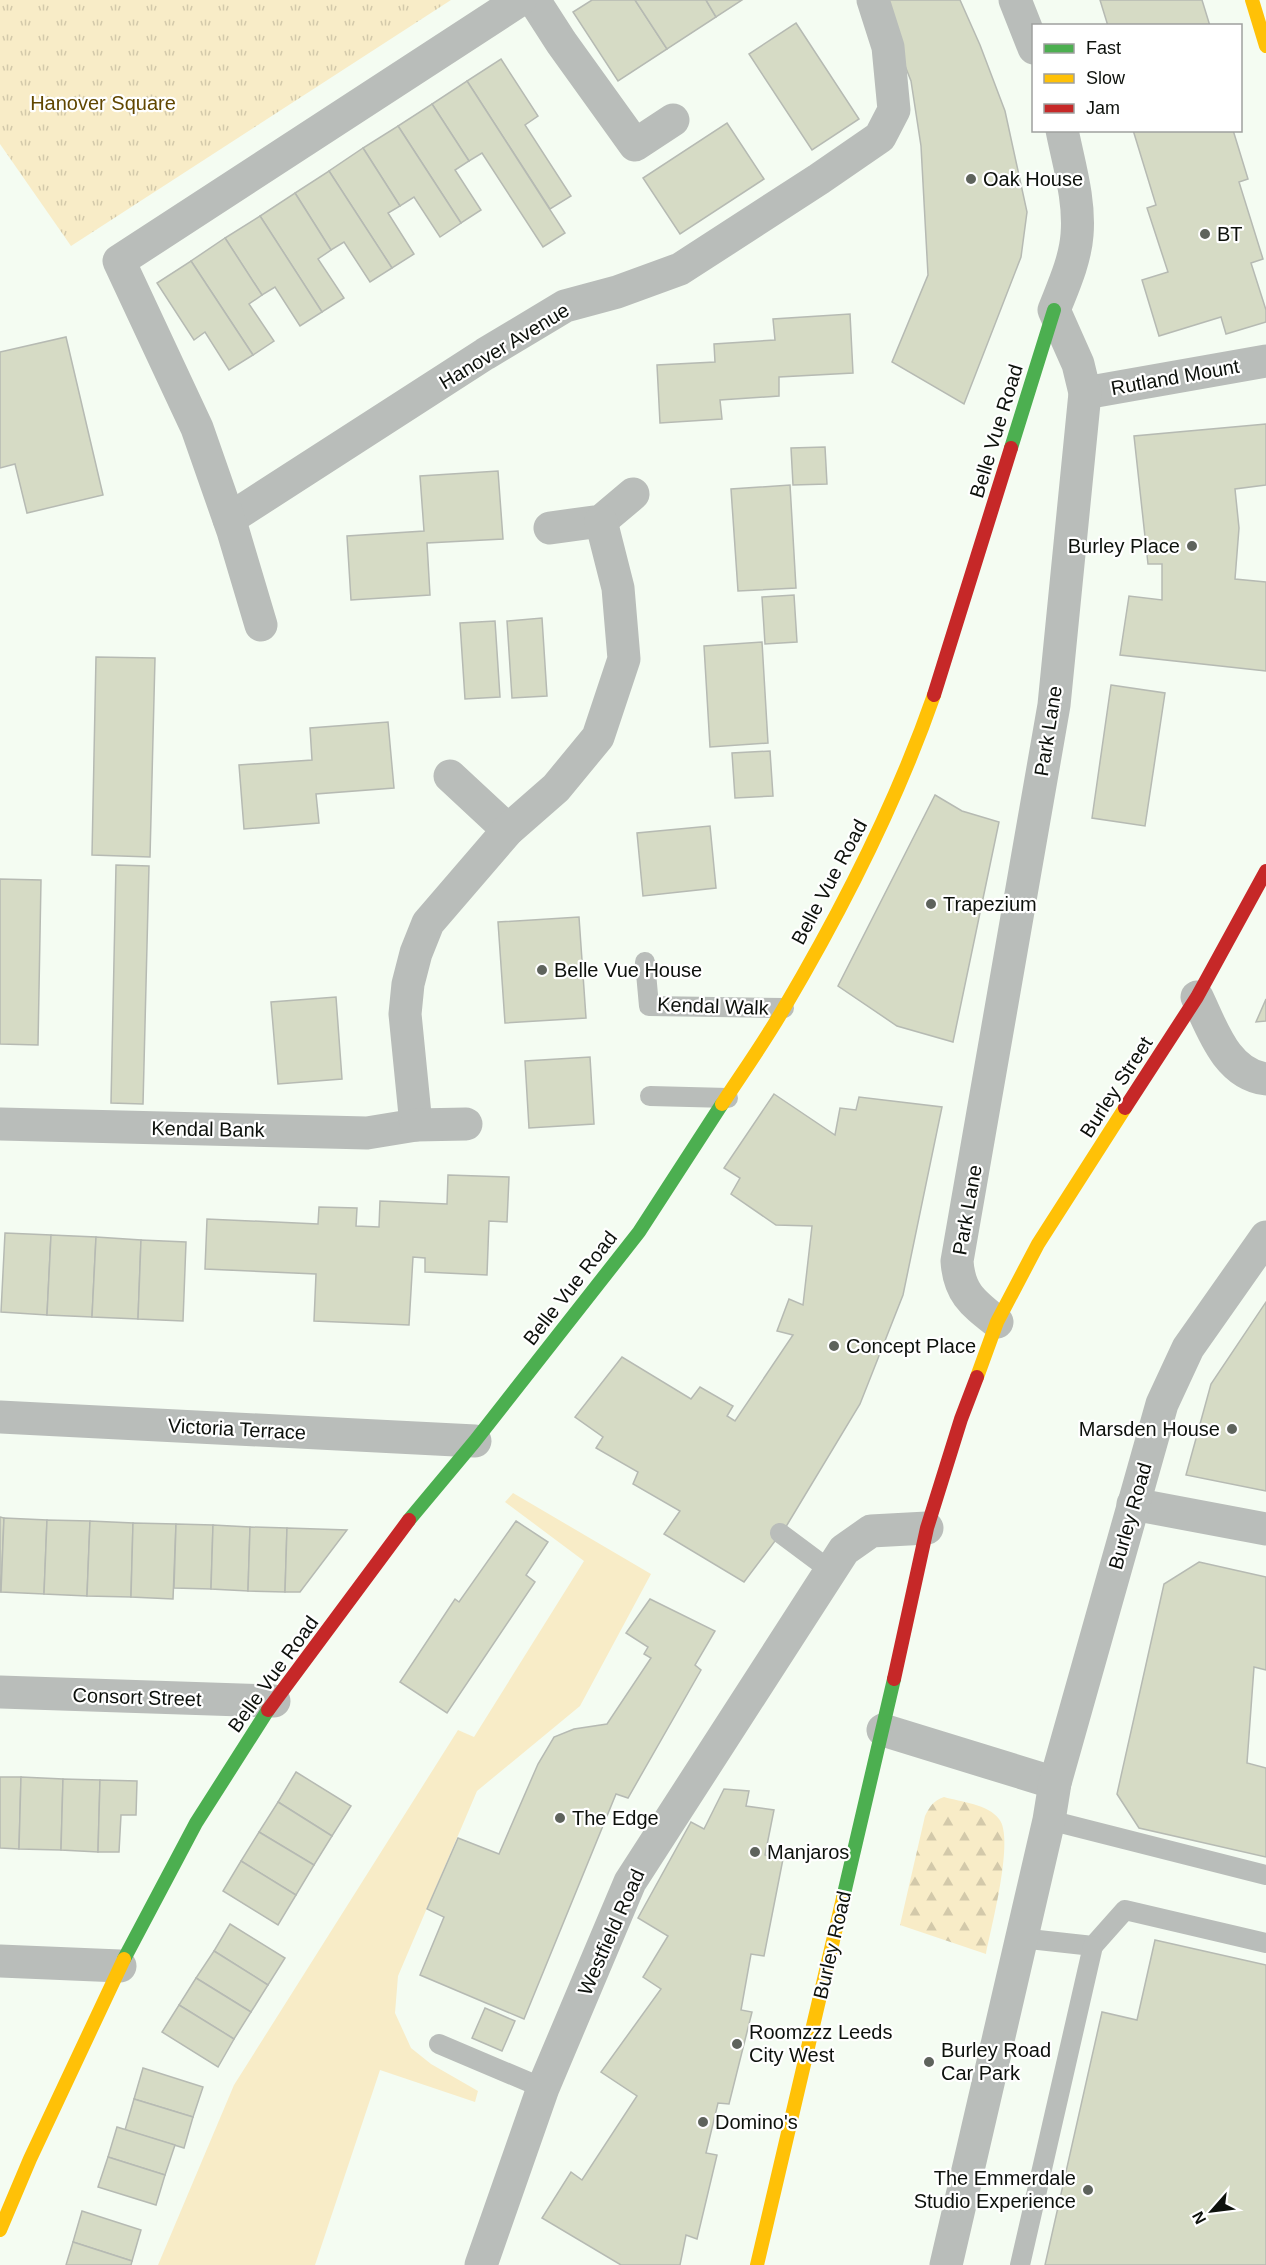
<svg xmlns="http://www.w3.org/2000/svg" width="1266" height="2265" font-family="Arial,sans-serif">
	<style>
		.grass { fill: #f8ecc7 }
		.forest { fill: url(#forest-firs) }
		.park { fill: url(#park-tufts) }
		.building { fill: #d6dbc5; stroke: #b6bab3; stroke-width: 1.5 }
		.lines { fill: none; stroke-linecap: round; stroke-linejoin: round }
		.lane { stroke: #b9bdba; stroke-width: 20 }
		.street { stroke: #b9bdba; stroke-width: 33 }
		.fast { stroke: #4caf50; stroke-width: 14 }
		.slow { stroke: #ffc107; stroke-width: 14 }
		.jam { stroke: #c62828; stroke-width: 14 }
		.poi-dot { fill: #5e635c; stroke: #fff; stroke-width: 2 }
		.labels { text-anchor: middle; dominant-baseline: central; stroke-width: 4.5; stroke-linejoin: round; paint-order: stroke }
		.park-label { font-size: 20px; fill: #614700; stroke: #fff }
		.poi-label { font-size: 20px; fill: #0d110c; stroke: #fff; text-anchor: start }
		.street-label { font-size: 20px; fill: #0d110c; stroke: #fff }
	</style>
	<defs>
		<pattern id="forest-firs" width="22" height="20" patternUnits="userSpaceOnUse" patternTransform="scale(1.5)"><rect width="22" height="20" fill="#f8ecc7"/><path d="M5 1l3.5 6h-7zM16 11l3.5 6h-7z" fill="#d3c9aa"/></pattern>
		<pattern id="park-tufts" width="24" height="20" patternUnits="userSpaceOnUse" patternTransform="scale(1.5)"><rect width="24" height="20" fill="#f8ecc7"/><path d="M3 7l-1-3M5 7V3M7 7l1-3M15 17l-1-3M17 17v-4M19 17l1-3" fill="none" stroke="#d3c9aa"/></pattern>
	</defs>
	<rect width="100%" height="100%" fill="#f4fcf2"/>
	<polygon class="grass" points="513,1493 651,1574 580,1706 477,1791 398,1976 395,2013 411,2048 431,2064 478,2091 475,2102 380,2070 315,2265 158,2265 234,2085 458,1730 474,1737 584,1561 505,1502"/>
	<path class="forest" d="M944,1797C961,1802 988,1804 999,1819C1015,1838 991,1928 986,1954L900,1925L925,1816C930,1806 933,1801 944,1797Z"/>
	<polygon class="park" points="0,0 451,0 71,246 0,144"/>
	<g class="building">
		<polygon points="592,0 635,0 667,49 618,81 573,12"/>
		<polygon points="635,0 706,0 716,17 667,49"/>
		<polygon points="706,0 742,0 716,17"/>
		<polygon points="879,0 960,0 980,45 1005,111 1027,212 1021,257 964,404 892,362 928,275 921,146 911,81"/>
		<polygon points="1100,0 1202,0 1210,26 1108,26"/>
		<polygon points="796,23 859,119 812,150 749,54"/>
		<polygon points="501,59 538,116 525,125 571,196 550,209 467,81"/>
		<polygon points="467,81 565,233 543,247 482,153 469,161 432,104"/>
		<polygon points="432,104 469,161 455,170 481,210 461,223 398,126"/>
		<polygon points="727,123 764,179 680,234 643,178"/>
		<polygon points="398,126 461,223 440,237 414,197 400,206 363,148"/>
		<polygon points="1133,130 1233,130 1248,179 1239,182 1263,259 1251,263 1266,310 1266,322 1226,334 1221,317 1159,336 1142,280 1168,272 1147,208 1156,205"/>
		<polygon points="363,148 400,206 388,213 414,254 392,268 329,171"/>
		<polygon points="329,171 392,268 370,282 344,242 331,250 295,193"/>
		<polygon points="295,193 331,250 318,259 344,298 322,312 260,216"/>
		<polygon points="260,216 322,312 300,326 275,287 262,295 225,238"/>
		<polygon points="225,238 262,295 249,304 274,341 253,355 191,261"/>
		<polygon points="191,261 253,355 229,370 205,332 194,340 157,283"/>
		<polygon points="850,314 853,373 779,377 779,396 720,400 722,419 660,423 657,365 715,362 714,344 775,340 773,319"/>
		<polygon points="66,337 103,495 27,513 15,464 0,468 0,352"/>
		<polygon points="1266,424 1266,485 1235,489 1239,528 1235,579 1266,582 1266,671 1120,655 1129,596 1162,600 1162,564 1148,564 1134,436"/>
		<polygon points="825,447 827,484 793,485 791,448"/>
		<polygon points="498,471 503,539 427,543 430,595 351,600 347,536 424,531 420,476"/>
		<polygon points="790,485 796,588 738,591 731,489"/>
		<polygon points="794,595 797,642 765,644 762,597"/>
		<polygon points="542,618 547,696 512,698 507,621"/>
		<polygon points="495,621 500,697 465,699 460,623"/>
		<polygon points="762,642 768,743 710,747 704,646"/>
		<polygon points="96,657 155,658 150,857 92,855"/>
		<polygon points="1111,685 1165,693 1145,826 1092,818"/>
		<polygon points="388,722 394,788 316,794 319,823 244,829 239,765 312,760 310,728"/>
		<polygon points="770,751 773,796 735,798 732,753"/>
		<polygon points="935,795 962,811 999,822 953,1042 897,1026 838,986"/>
		<polygon points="710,826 716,888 643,896 637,833"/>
		<polygon points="116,865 149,866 143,1104 111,1103"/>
		<polygon points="0,879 41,880 38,1045 0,1044"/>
		<polygon points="579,917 586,1018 505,1023 498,922"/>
		<polygon points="336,997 342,1079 278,1084 271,1002"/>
		<polygon points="1266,999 1266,1021 1256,1022"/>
		<polygon points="590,1057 594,1124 529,1128 525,1061"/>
		<polygon points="774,1094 835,1135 840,1108 856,1110 859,1097 942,1107 903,1295 860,1404 787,1525 744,1582 664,1534 680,1511 633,1484 638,1472 596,1448 603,1437 575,1417 622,1357 691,1399 700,1387 733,1406 727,1416 735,1421 793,1335 777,1331 789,1299 803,1305 812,1226 776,1225 731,1194 740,1178 724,1168"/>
		<polygon points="448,1175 509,1177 507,1222 489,1221 487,1275 425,1272 425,1258 413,1257 409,1325 314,1321 316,1274 205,1269 207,1219 318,1224 319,1207 357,1208 356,1226 379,1227 380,1201 447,1204"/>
		<polygon points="5,1233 51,1235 47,1315 1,1312"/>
		<polygon points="51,1235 96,1237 92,1317 47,1315"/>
		<polygon points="96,1237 141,1240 138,1319 92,1317"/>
		<polygon points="141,1240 186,1242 183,1321 138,1319"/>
		<polygon points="1266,1302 1266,1491 1186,1475 1211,1384"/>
		<polygon points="0,1517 4,1518 1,1592 0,1592"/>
		<polygon points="4,1518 47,1520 44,1594 1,1592"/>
		<polygon points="47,1520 90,1521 87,1596 44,1594"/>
		<polygon points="90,1521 133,1523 131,1597 87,1596"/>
		<polygon points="516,1521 548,1542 526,1575 535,1582 447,1713 400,1682 455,1599 459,1602"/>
		<polygon points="133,1523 176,1524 173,1599 131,1597"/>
		<polygon points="176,1524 213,1525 211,1589 174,1588"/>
		<polygon points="213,1525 250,1527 248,1591 211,1589"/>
		<polygon points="250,1527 287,1528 285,1592 248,1591"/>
		<polygon points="287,1528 347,1530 300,1592 285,1592"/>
		<polygon points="1199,1562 1266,1577 1266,1670 1254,1667 1247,1763 1266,1768 1266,1857 1139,1828 1117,1794 1164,1584"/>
		<polygon points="650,1599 715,1631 695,1665 701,1670 628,1798 616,1794 524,2019 420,1975 444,1917 427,1909 458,1838 499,1854 538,1764 554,1737 574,1729 607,1724 651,1658 644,1654 648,1647 626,1633"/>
		<polygon points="296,1772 351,1806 332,1836 278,1802"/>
		<polygon points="0,1777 21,1777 19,1849 0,1848"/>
		<polygon points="21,1777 63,1779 61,1850 19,1849"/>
		<polygon points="63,1779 100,1780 98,1852 61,1850"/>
		<polygon points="100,1780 137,1781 136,1815 121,1815 119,1852 98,1852"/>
		<polygon points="724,1789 749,1791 746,1806 774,1810 765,1855 783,1859 764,1956 751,1954 741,2010 752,2012 729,2104 718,2103 706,2153 717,2155 697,2239 686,2235 680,2265 621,2265 542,2218 571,2172 582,2180 637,2096 601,2072 661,1989 643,1977 668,1936 638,1918 691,1822 704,1829"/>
		<polygon points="278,1802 332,1836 314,1865 259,1832"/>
		<polygon points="259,1832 314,1865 296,1895 241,1861"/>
		<polygon points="241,1861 296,1895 278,1925 223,1891"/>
		<polygon points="230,1924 285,1958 268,1985 214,1951"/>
		<polygon points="1155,1940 1266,1965 1266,2265 1045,2265 1102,2012 1137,2020"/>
		<polygon points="214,1951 268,1985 251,2012 196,1978"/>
		<polygon points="196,1978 251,2012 234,2039 179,2005"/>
		<polygon points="179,2005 234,2039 218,2067 162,2032"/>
		<polygon points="485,2008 515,2021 502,2051 472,2038"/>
		<polygon points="143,2068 203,2087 193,2117 134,2099"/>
		<polygon points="134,2099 193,2117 184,2148 125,2130"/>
		<polygon points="117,2127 175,2145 165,2175 108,2157"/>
		<polygon points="108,2157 165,2175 156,2205 98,2187"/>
		<polygon points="82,2211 141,2230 132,2261 73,2242"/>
		<polygon points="73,2242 132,2261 131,2265 66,2265"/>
	</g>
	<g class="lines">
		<g class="lane">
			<polyline points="645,962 649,1006 784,1008"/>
			<polyline points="650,1096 728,1098"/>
			<polyline points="780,1533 831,1571"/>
			<polyline points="1049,1820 1266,1875"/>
			<polyline points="1020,1938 1093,1946 1125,1910 1266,1943"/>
			<polyline points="439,2044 543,2088"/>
			<polyline points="1020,2265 1093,1946"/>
		</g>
		<g class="street">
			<polyline points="534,0 561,42 635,145 673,120"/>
			<polyline points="1015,0 1034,48"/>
			<polyline points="1085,393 1266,361"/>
			<polyline points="229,519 485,354 565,306 617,292 680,269 819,179 880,137 894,110 888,47 873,0"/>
			<polyline points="550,528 601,521 633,494"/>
			<polyline points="261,625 233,531 197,428 119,261 520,0"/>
			<polyline points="450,776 508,830"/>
			<path d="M1197,997C1212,1028 1226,1074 1266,1079"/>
			<polyline points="0,1124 367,1133 416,1125 405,1014 408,984 416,953 428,923 508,830 556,788 598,737 624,659 618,588 601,521"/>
			<polyline points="416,1125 466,1124"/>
			<path d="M997,1322C973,1303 959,1293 957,1261L1054,705L1085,393L1078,364L1054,310C1063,287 1075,261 1077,235C1080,200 1069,165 1062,130"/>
			<polyline points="0,1417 475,1441"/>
			<polyline points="1133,1504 1266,1529"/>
			<polyline points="0,1692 274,1701"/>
			<polyline points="883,1730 1055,1783"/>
			<polyline points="0,1961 120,1966"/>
			<polyline points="481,2265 543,2088 630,1882 844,1550 871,1531 927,1528"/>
			<polyline points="946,2265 1049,1820 1055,1783 1162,1404 1188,1348 1266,1237"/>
		</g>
		<g class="fast">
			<polyline points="1011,448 1054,310"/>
			<polyline points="409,1520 475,1441 639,1232 722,1104"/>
			<polyline points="843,1898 894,1679"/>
			<polyline points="124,1959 196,1823 268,1710"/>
		</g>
		<g class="slow">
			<polyline points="1252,0 1266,46"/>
			<path d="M722,1104C743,1072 765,1041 784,1008C843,908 896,804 934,695"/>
			<polyline points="977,1377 997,1322 1038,1244 1125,1108"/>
			<polyline points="0,2230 30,2159 124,1959"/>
			<polyline points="757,2265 843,1898"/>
		</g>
		<g class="jam">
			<polyline points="934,695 1011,448"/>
			<polyline points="1125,1108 1197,997 1266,871"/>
			<polyline points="894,1679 927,1528 961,1419 977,1377"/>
			<polyline points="268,1710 409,1520"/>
		</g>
	</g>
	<g class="poi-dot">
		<circle cx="971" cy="179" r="6"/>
		<circle cx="1205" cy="234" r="6"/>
		<circle cx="1192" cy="546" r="6"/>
		<circle cx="931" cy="904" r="6"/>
		<circle cx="542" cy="970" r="6"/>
		<circle cx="834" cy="1346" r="6"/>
		<circle cx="1232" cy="1429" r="6"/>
		<circle cx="560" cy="1818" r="6"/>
		<circle cx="755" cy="1852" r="6"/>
		<circle cx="737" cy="2044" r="6"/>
		<circle cx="929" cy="2062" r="6"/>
		<circle cx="703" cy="2122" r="6"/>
		<circle cx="1088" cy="2190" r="6"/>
	</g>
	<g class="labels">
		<g class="park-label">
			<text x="103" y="103">Hanover Square</text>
		</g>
		<g class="poi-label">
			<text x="983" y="179">Oak House</text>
			<text x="1217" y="234">BT</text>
			<text x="1180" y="546" text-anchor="end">Burley Place</text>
			<text x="943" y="904">Trapezium</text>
			<text x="554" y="970">Belle Vue House</text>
			<text x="846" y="1346">Concept Place</text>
			<text x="1220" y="1429" text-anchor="end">Marsden House</text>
			<text x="572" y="1818">The Edge</text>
			<text x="767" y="1852">Manjaros</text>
			<text x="749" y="2032">Roomzzz Leeds<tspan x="749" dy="23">City West</tspan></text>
			<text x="941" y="2050">Burley Road<tspan x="941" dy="23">Car Park</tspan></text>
			<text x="715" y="2122">Domino's</text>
			<text x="1076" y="2178" text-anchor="end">The Emmerdale<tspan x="1076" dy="23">Studio Experience</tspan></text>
		</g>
		<g class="street-label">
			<text transform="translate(504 346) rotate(-31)">Hanover Avenue</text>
			<text transform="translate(1175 377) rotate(-10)">Rutland Mount</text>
			<text transform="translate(996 431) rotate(-73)">Belle Vue Road</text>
			<text transform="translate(1048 731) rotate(-81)">Park Lane</text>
			<text transform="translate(829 882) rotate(-62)">Belle Vue Road</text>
			<text transform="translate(713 1006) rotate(2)">Kendal Walk</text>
			<text transform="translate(1116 1087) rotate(-57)">Burley Street</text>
			<text transform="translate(208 1129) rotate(1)">Kendal Bank</text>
			<text transform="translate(967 1210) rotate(-80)">Park Lane</text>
			<text transform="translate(570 1288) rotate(-52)">Belle Vue Road</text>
			<text transform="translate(237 1429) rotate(3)">Victoria Terrace</text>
			<text transform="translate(1130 1516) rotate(-74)">Burley Road</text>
			<text transform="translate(273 1674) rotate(-54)">Belle Vue Road</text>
			<text transform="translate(137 1697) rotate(2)">Consort Street</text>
			<text transform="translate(611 1932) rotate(-66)">Westfield Road</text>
			<text transform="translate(832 1945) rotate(-77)">Burley Road</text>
		</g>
	</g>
	<rect x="1032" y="24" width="210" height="108" fill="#ffffff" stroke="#9ea09e" stroke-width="1.5"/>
	<rect x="1044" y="44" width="30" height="9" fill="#4caf50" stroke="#9ea09e" stroke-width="1.5"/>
	<text x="1086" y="54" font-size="18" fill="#0d110c">Fast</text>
	<rect x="1044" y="74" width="30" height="9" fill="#ffc107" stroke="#9ea09e" stroke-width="1.5"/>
	<text x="1086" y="84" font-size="18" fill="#0d110c">Slow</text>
	<rect x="1044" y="104" width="30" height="9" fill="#c62828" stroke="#9ea09e" stroke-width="1.5"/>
	<text x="1086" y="114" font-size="18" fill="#0d110c">Jam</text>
	<g transform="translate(1212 2211) rotate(242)" stroke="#ffffff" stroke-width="4.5" paint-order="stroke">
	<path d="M0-4.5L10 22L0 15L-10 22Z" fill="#0d110c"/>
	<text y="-9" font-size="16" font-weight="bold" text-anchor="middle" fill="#0d110c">N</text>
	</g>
</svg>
